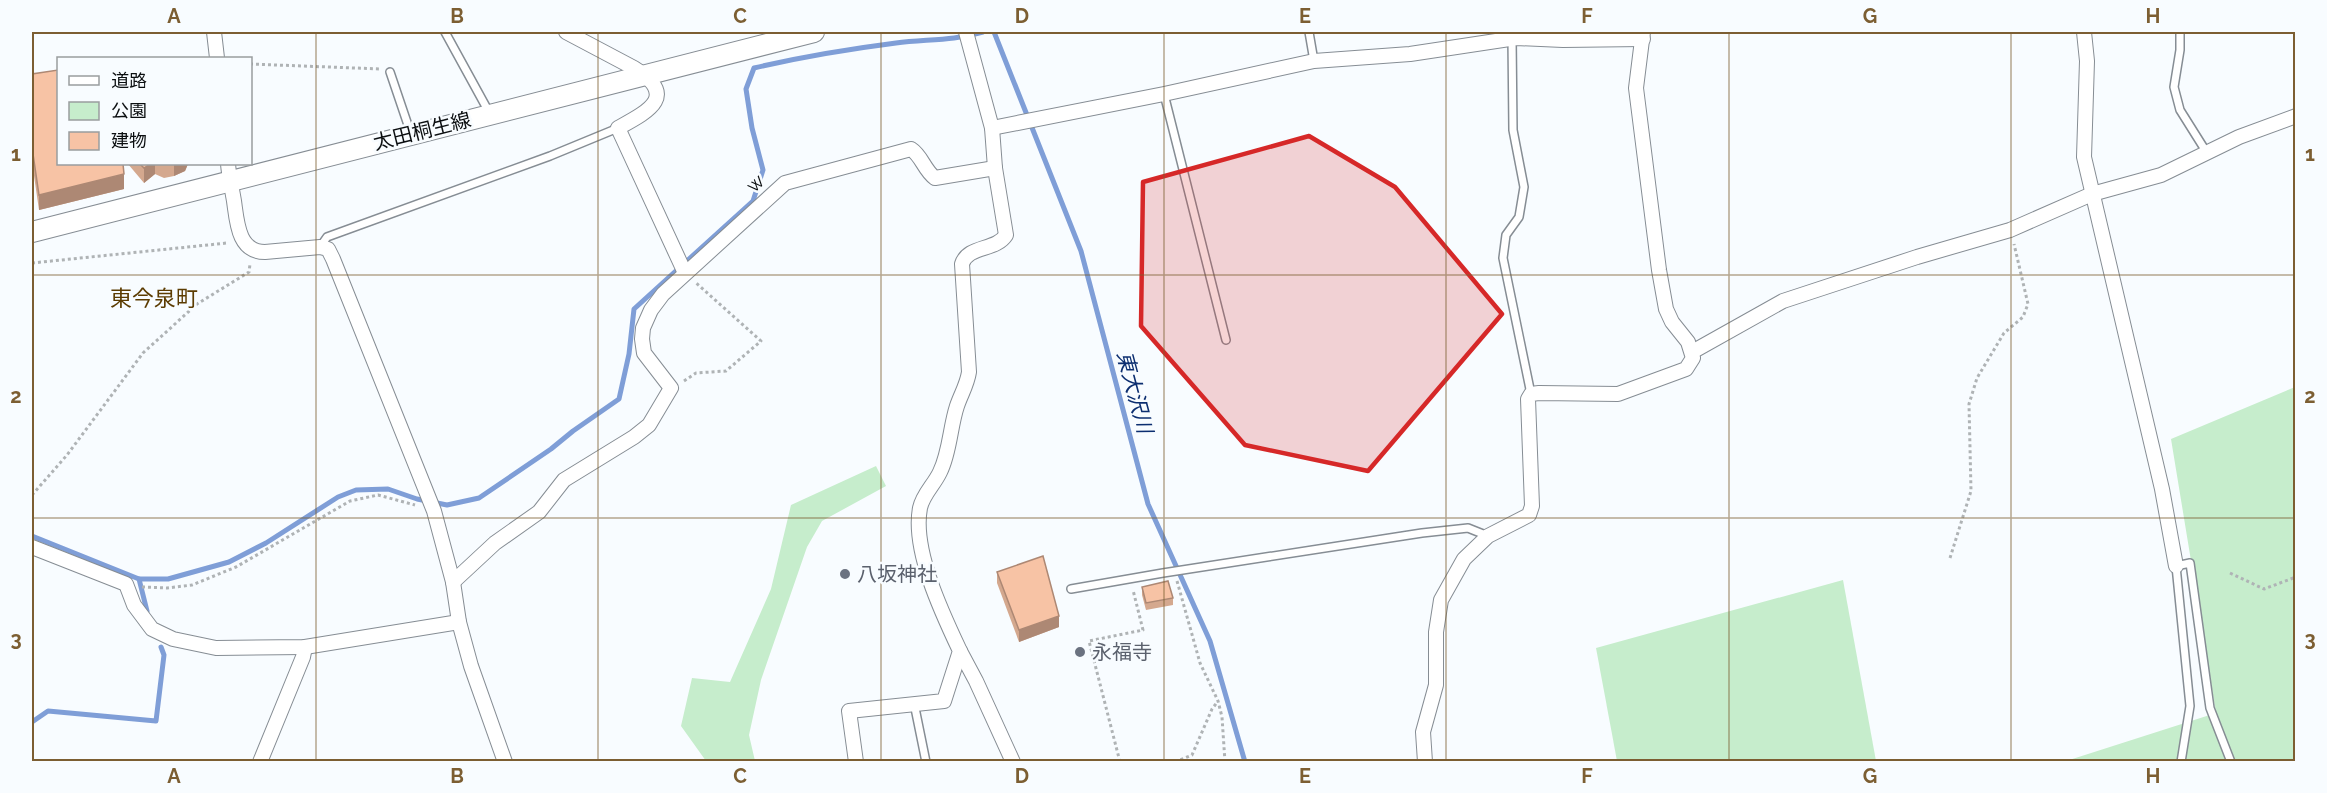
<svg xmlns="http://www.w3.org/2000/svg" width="2327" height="793" font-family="Raleway,'Noto Sans JP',sans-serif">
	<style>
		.green { fill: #c6edcc }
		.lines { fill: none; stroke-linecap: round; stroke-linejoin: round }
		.stream { stroke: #7f9ed7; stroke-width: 5 }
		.service-casing { stroke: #868d94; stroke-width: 10 }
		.minor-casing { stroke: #868d94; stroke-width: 16 }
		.secondary-casing { stroke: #868d94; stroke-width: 22 }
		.path { stroke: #afb3b5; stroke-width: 3; stroke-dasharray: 3 3; stroke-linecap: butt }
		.service { stroke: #fff; stroke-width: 7 }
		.minor { stroke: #fff; stroke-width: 14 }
		.secondary { stroke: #fff; stroke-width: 20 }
		.wall { fill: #d4a88e }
		.shaded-wall { fill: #ad8874 }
		.building { fill: #f7c3a5; stroke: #ad8874; stroke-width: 1.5 }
		.marked { fill: #d62828; fill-opacity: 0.2; stroke: #d62828; stroke-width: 4.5; stroke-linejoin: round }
		.grid { fill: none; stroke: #7c5e32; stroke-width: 1.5; stroke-opacity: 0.55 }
		.worship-dot { fill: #6b7280; stroke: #f8fcff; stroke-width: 2 }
		.labels { text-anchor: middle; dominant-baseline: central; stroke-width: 5; stroke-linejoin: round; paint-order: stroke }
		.street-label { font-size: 20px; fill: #0b0e10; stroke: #f8fcff }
		.worship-label { font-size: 20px; fill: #5b616d; stroke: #f8fcff; text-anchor: start }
		.water-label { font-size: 21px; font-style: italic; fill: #0c2e70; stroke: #f8fcff }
		.quarter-label { font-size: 22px; fill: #5c3c02; stroke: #f8fcff }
		.neatline { fill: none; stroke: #7c5e32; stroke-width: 2 }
		.grid-label { font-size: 20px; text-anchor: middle; font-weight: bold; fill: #7c5e32 }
	</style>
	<rect width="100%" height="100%" fill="#f8fcff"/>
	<g class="green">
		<polygon points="2295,387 2295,761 2063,762 2216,713 2171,439"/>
		<polygon points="876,466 886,486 822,521 807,547 761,680 749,735 755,761 706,761 681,726 692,678 730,682 771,589 791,505"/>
		<polygon points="1843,580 1876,761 1617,761 1596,648"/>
	</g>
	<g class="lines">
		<g class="stream">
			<polyline points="994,32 1081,251 1148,504 1210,641 1245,762"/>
			<path d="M32,536L139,579H168L229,562L266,543L338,497L356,490L388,489L417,499L447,505L479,498L551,449L573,431L619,399L629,354L634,309L753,201L763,170L752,128L746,89L754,68C801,57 849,49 896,43C927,39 952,41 983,32"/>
			<polyline points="139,579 147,611"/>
			<polyline points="32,722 48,711 156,721 164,655 161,647"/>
		</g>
		<defs>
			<g id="service">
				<polyline points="445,32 490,114"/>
				<polyline points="1309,32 1314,61"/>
				<polyline points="2180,32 2180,50 2174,87 2180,110 2207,153"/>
				<polyline points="1512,38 1513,130 1524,187 1519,217 1506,235 1503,258 1531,394"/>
				<polyline points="390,72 411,134"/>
				<polyline points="1164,94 1226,340"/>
				<polyline points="320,247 327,237 550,156 618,128"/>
				<polyline points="1071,589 1163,573 1422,533 1468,528 1488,536"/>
				<polyline points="914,703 926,762"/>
				<polyline points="2181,762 2190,706 2176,566 2190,563 2210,708 2231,762"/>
			</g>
			<g id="minor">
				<polyline points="214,32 217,58"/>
				<path d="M566,32L634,68C679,96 649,111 618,128L685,273"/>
				<polyline points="2084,32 2087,61 2084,157 2162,489 2176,566"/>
				<polyline points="992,128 1164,94 1314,61 1410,54 1516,38 1563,40 1643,39"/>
				<path d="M228,164C229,176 232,189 234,201C237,222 238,252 265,252L320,247L328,249L333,259L434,511L453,582L459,622L471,666L505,762"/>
				<polyline points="1692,352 1783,301 1917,257 2010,230 2092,194 2161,175 2239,137 2296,116"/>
				<polyline points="32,547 126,584 134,605 152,629 173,639 216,648 305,647 459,622"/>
				<path d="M453,582L495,543L539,512L564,480L634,437L649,425L671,388L644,353L642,339L643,328L651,310L663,294L785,183L911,149C922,156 924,170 935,178L995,168"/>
				<polyline points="960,651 976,681 1013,762"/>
				<polyline points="260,762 303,657 305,647"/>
				<path d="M856,762L849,711L944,701L960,651C942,613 912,550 920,508C923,494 934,485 940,472C950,452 950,427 957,406C961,394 967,385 969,372L962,264C968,245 996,251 1006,235L995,168L992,128L966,32"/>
				<polyline points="1425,762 1423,732 1436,685 1436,632 1441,600 1464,559 1488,536 1529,515 1532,506 1528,399 1531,394 1539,393 1618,394 1686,369 1693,358 1688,342 1672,322 1666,309 1659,270 1636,88 1643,32"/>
			</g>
			<polyline id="secondary" points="32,232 814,32"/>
		</defs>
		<use href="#service" class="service-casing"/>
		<use href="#minor" class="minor-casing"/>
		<use href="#secondary" class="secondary-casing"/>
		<g class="path">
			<polyline points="250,64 381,69"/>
			<polyline points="32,263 227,243"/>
			<polyline points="684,381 696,373 726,371 761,341 695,282"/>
			<polyline points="32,495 67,455 143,353 197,304 249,272 250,264"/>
			<polyline points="1950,558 1971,491 1969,404 1977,378 2004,333 2023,317 2028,304 2014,244"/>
			<polyline points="2230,573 2264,589 2296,577"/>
			<polyline points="1177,581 1200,663 1218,701 1222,717 1225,762"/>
			<polyline points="142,587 167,588 192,585 236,567 350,501 378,495 415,505"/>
			<polyline points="1120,762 1089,641 1143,630 1133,590"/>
			<polyline points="1175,762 1192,755 1212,709 1218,701"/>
		</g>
		<use href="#service" class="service"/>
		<use href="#minor" class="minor"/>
		<use href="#secondary" class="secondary"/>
	</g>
	<g class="wall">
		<polygon points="32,74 124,189 39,210 32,162"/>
		<polygon points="128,164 188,164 185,171 174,176 164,178 155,174 144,183"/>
		<polygon points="997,572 1059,627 1019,642 997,583"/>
		<polygon points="1142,587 1173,598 1173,605 1146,610 1142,595"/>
	</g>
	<g class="shaded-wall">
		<polygon points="150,164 155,164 155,174 144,183 144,168"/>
		<polygon points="174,164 188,164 185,171 174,176"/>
		<polygon points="124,174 124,189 39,210 39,195"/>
		<polygon points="1059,616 1059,627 1019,642 1019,630"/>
	</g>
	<g class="building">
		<polygon points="58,70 58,164 123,164 124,174 39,195 32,147 32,74"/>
		<polygon points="140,164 150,164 144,168"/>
		<polygon points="1043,556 1059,616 1019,630 997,572"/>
		<polygon points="1168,581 1173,598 1146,603 1142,587"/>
	</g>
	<path class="marked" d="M1309,136L1395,187L1502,314L1368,471L1245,445L1141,326L1143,182Z"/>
	<path class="grid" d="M316,32V762M598,32V762M881,32V762M1164,32V762M1446,32V762M1729,32V762M2011,32V762M32,275H2296M32,518H2296"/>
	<g class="worship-dot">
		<circle cx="845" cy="574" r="6"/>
		<circle cx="1080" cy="652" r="6"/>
	</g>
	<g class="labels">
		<g class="street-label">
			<text transform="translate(422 131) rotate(-14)">太田桐生線</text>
			<text transform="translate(755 183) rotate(-42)">w</text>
		</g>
		<g class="worship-label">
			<text x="857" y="574">八坂神社</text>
			<text x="1092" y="652">永福寺</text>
		</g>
		<g class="water-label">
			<text transform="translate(1135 392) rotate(75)">東大沢川</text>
		</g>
		<g class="quarter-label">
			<text x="154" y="298">東今泉町</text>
		</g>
	</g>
	<rect width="2327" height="793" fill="none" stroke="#f8fcff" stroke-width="66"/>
	<rect x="57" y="57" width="195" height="108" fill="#f8fcff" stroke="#999d9f" stroke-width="1.5"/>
	<rect x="69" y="76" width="30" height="9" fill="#ffffff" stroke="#999d9f" stroke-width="1.5"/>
	<text x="111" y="87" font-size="18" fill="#0b0e10">道路</text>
	<rect x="69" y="102" width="30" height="18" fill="#c6edcc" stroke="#999d9f" stroke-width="1.5"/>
	<text x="111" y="117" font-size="18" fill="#0b0e10">公園</text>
	<rect x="69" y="132" width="30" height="18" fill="#f7c3a5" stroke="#999d9f" stroke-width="1.5"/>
	<text x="111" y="147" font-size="18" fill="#0b0e10">建物</text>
	<rect x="33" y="33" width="2261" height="727" class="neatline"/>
	<g class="grid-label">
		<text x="174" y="23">A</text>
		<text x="457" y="23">B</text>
		<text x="740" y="23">C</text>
		<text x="1022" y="23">D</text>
		<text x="1305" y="23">E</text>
		<text x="1587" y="23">F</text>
		<text x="1870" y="23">G</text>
		<text x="2153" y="23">H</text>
		<text x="16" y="161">1</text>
		<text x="2310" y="161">1</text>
		<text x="16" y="403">2</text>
		<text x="2310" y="403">2</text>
		<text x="16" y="646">3</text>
		<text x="2310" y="646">3</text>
		<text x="174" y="783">A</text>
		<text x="457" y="783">B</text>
		<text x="740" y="783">C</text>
		<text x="1022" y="783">D</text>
		<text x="1305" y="783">E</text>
		<text x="1587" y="783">F</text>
		<text x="1870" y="783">G</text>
		<text x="2153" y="783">H</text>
	</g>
</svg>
